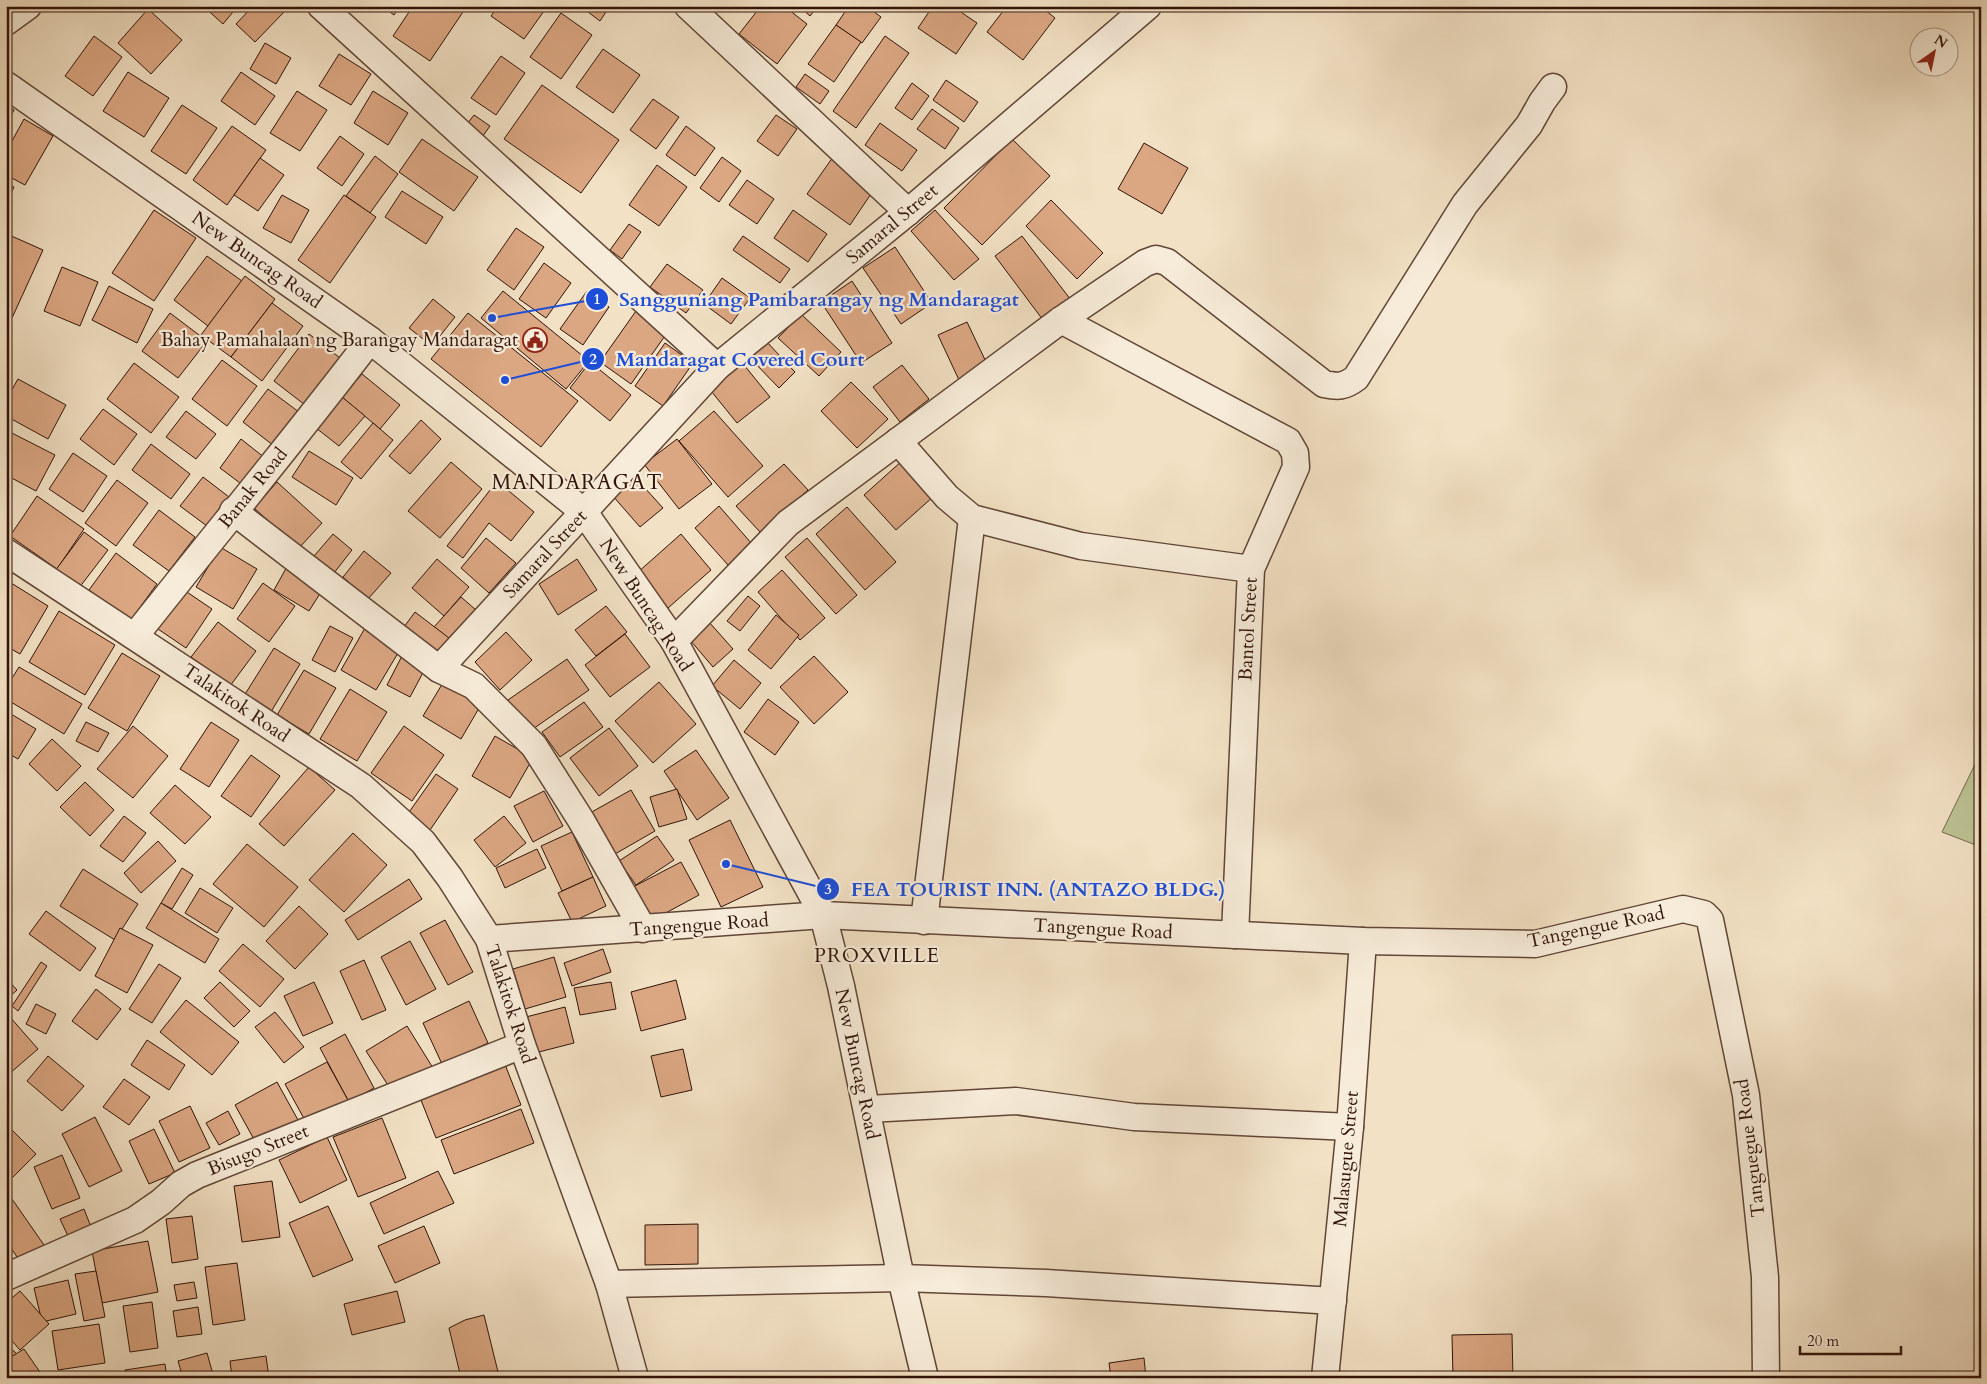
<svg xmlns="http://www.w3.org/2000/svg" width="1987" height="1384" font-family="Cardo,serif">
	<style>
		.green { fill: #bcc293; stroke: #766a4e }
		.building { fill: #dba783; stroke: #311308 }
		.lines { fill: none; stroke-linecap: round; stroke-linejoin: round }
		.minor-casing { stroke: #614637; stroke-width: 29 }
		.minor { stroke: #f7ecd9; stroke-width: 26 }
		.labels { text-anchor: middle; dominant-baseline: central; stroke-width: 4.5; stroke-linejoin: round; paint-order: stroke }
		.street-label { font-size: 19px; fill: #311308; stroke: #f7ecd9 }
		.poi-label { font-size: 19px; fill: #311308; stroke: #f7ecd9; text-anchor: end }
		.neighbourhood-label { font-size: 20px; letter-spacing: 1px; fill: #311308; stroke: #f7ecd9 }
		.quarter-label { font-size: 21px; letter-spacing: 1px; fill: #311308; stroke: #f7ecd9 }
		.leader { fill: none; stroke: #1d4ed8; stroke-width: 2 }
		.callout-dot { fill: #1d4ed8; stroke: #f7ecd9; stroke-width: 2 }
		.mark-label { font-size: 15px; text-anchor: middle; font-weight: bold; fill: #fff }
		.callout-label { font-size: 20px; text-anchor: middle; font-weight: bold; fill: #1d4ed8; stroke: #f7ecd9; stroke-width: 4.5; stroke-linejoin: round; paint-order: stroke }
	</style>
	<rect width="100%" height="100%" fill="#f2e1c4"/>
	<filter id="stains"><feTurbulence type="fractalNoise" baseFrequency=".004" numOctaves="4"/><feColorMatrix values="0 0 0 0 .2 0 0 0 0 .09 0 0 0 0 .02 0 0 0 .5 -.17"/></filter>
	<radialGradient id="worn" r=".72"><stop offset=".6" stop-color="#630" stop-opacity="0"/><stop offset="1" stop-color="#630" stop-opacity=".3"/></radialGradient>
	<polygon class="green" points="1981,752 1981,847 1942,832"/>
	<g class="building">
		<polygon points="113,6 126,6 117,12"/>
		<polygon points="203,6 238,6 223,24"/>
		<polygon points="253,6 281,6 286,10 255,42 236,24"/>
		<polygon points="382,6 400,6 394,15"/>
		<polygon points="413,6 467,6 430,61 393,36"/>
		<polygon points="498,6 536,6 544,11 524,39 491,16"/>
		<polygon points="580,6 610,6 600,21"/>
		<polygon points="761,6 784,6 807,24 777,64 739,34"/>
		<polygon points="799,6 818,6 810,16"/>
		<polygon points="849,6 866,6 881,17 862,43 836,25"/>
		<polygon points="933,6 952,6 977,23 956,54 918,28"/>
		<polygon points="1007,6 1040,6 1055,18 1023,60 987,32"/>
		<polygon points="148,9 182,40 151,74 118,43"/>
		<polygon points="561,13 592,35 561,79 530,57"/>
		<polygon points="836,25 861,42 834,82 808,64"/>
		<polygon points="94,36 122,57 93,96 65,76"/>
		<polygon points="885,36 909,53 856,128 833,111"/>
		<polygon points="265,43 291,58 276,84 250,69"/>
		<polygon points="603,49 640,75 613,113 576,87"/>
		<polygon points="339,54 371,74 351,105 319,86"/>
		<polygon points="501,56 525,73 496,115 471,98"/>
		<polygon points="128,72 169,98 144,137 103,111"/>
		<polygon points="241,72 275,96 255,125 221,101"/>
		<polygon points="805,74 829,91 820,104 796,87"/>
		<polygon points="946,80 978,102 964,122 933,100"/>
		<polygon points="912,83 929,96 912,120 895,108"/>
		<polygon points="542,85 619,140 581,193 504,139"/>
		<polygon points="297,91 327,110 300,151 270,133"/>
		<polygon points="373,91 408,113 388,145 354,123"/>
		<polygon points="653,99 679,117 656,149 630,130"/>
		<polygon points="182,105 217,128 186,174 151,151"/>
		<polygon points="6,106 14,110 6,125"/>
		<polygon points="932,109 959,128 945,149 917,129"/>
		<polygon points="474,115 490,126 480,140 464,128"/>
		<polygon points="776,115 797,129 778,156 757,141"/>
		<polygon points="24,119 53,136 25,185 6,175 6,152"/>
		<polygon points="880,123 917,150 902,171 865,145"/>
		<polygon points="232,126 266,150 227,205 193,180"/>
		<polygon points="686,126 715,148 695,176 666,155"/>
		<polygon points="340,136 364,154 342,186 317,168"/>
		<polygon points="422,139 478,177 454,211 399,172"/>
		<polygon points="1012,139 1050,176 982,245 944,208"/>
		<polygon points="1144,143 1188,168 1162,214 1118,189"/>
		<polygon points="375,156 398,174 370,213 346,196"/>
		<polygon points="722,157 741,171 719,202 700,188"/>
		<polygon points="833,157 875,188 850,225 807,194"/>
		<polygon points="260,158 284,175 258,211 234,195"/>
		<polygon points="657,165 687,187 659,226 629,205"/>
		<polygon points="747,180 774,199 757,224 729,205"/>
		<polygon points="6,184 14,187 6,204"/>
		<polygon points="402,191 443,217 426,244 385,217"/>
		<polygon points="282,195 309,210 291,243 263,228"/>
		<polygon points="344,195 376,217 330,283 298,260"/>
		<polygon points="1051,200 1103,253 1077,279 1026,226"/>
		<polygon points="154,210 196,238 154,301 112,273"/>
		<polygon points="793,210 827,234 808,262 774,238"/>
		<polygon points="935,210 979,259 954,280 911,231"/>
		<polygon points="629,224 641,232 622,259 610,250"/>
		<polygon points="516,228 544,247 514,290 487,270"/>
		<polygon points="7,234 43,250 12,318 6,316"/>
		<polygon points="743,236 790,269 780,283 733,250"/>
		<polygon points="1022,236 1074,304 1046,324 995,256"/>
		<polygon points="895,247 932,303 901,324 863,268"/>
		<polygon points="207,256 242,281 208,326 174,300"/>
		<polygon points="544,263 571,283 546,318 519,299"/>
		<polygon points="667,264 703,290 686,313 650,287"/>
		<polygon points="62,267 98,282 80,326 44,311"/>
		<polygon points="245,276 275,299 231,357 201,335"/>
		<polygon points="722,278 750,298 731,324 704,304"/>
		<polygon points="852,281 892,343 861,363 821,302"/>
		<polygon points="109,286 153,309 137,343 92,320"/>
		<polygon points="503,291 589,361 566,389 481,318"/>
		<polygon points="587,291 609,307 583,345 560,329"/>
		<polygon points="433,299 455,317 432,346 409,328"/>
		<polygon points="272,303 303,326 262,381 231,357"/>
		<polygon points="636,311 667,333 631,384 600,362"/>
		<polygon points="170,313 207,341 178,378 142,351"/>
		<polygon points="468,313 578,401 541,447 431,359"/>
		<polygon points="801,314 841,352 819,376 778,338"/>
		<polygon points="967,322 988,366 959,380 938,335"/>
		<polygon points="309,334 344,361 309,408 274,381"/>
		<polygon points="766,341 795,372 779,388 749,357"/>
		<polygon points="665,343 693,363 663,406 635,386"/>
		<polygon points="222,360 257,386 227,426 192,399"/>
		<polygon points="740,360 770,397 737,423 707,386"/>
		<polygon points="590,362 631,395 610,421 570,388"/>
		<polygon points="134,363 179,397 151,433 107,399"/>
		<polygon points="902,365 929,399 900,422 873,387"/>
		<polygon points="362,374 400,405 380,429 342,397"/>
		<polygon points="18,379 66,405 48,439 6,416 6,400"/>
		<polygon points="851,382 888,419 857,448 821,411"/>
		<polygon points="268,389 303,415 278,449 243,422"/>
		<polygon points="342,397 365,416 339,446 316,428"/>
		<polygon points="103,409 137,434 114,465 80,439"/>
		<polygon points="186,411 216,434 196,459 166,437"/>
		<polygon points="714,411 763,466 728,497 679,441"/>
		<polygon points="421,420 441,439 410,474 389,456"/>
		<polygon points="373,423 393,440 361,479 341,462"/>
		<polygon points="6,430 55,455 36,491 6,475"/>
		<polygon points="241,439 265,458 244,486 220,468"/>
		<polygon points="677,439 712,484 679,509 644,464"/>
		<polygon points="151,444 190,474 171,499 132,470"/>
		<polygon points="309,451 353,478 336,505 292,477"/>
		<polygon points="73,453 107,476 83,512 49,489"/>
		<polygon points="903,460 934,496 896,530 864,495"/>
		<polygon points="451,462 482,489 440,538 408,511"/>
		<polygon points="784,464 808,490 760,532 736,506"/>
		<polygon points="634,476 663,508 640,527 612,495"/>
		<polygon points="203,477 229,497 207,526 180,506"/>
		<polygon points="117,480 148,503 116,546 85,523"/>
		<polygon points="497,481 534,512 511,541 489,523 463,558 447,546"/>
		<polygon points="277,482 322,523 299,548 254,508"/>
		<polygon points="37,496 84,529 57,569 10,536"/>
		<polygon points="719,506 752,544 728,565 695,528"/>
		<polygon points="847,507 896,562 865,590 816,534"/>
		<polygon points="159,510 195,537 169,571 133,545"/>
		<polygon points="84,532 108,550 79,588 55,571"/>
		<polygon points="333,534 352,550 334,573 314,556"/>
		<polygon points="681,534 711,570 668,608 637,573"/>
		<polygon points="486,538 516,563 489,593 461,568"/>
		<polygon points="807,538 857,595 836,614 785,557"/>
		<polygon points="220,547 257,569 233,609 196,587"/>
		<polygon points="364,551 391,573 368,599 343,577"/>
		<polygon points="116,553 157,584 130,621 89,590"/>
		<polygon points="437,559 469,587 444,616 412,588"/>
		<polygon points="577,559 597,590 558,615 539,584"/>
		<polygon points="289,563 326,584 309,611 274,590"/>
		<polygon points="6,565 15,570 6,584"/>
		<polygon points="782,570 825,618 800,640 758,592"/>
		<polygon points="8,581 48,606 20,654 6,646"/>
		<polygon points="263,583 295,606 269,642 237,619"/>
		<polygon points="181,588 212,609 186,648 155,627"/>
		<polygon points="748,596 760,606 740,631 727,621"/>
		<polygon points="461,597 476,610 448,639 434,627"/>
		<polygon points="606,606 627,632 596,656 575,630"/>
		<polygon points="59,611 115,645 85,695 29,662"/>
		<polygon points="415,612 449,638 435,657 401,631"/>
		<polygon points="776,615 799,635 771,669 748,650"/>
		<polygon points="218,622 256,651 230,686 191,657"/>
		<polygon points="709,622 733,649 713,667 690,640"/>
		<polygon points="330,626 353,638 335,672 312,660"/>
		<polygon points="365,628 401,648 376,690 341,670"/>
		<polygon points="506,632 532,660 500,690 475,662"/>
		<polygon points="625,634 650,667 610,697 585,665"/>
		<polygon points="274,648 300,664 269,715 242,699"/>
		<polygon points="122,653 160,676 127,731 88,708"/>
		<polygon points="403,654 426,667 410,697 387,685"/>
		<polygon points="814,656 848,692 814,724 780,687"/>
		<polygon points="567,659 589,690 530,731 508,700"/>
		<polygon points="734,660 761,683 740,709 712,686"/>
		<polygon points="19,667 82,704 64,734 6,699 6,688"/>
		<polygon points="304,670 336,688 309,734 277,715"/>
		<polygon points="444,681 482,703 461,739 423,716"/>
		<polygon points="659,682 696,724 653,763 615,721"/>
		<polygon points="350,689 387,712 357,761 320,739"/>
		<polygon points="768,699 799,722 775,755 744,732"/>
		<polygon points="584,702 603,727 560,757 542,732"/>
		<polygon points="6,711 36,729 18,759 6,752"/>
		<polygon points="86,722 109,733 98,752 76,741"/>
		<polygon points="211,722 239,740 209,787 180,769"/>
		<polygon points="133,726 168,756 133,798 97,769"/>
		<polygon points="404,726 444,755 412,801 371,773"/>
		<polygon points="609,728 638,766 599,796 570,758"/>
		<polygon points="495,736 533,758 510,798 472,776"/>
		<polygon points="52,739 81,766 57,791 29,764"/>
		<polygon points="696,750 729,798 697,820 664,771"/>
		<polygon points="251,755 280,776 251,817 221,796"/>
		<polygon points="309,767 335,790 284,846 259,824"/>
		<polygon points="436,774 458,789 430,830 407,815"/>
		<polygon points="85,782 114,810 90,836 60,807"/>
		<polygon points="175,785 211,817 185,844 150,813"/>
		<polygon points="677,789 687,819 659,827 650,797"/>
		<polygon points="631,790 655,831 615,854 590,813"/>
		<polygon points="544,791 563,826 533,842 514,806"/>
		<polygon points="124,816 146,833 123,862 100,846"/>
		<polygon points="504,816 526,843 495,867 474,840"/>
		<polygon points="730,820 763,887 721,907 689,840"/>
		<polygon points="572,832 593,877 562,891 541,846"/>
		<polygon points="353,833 387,865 344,912 309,880"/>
		<polygon points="657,836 674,860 636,885 619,861"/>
		<polygon points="158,841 176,861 141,893 124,873"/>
		<polygon points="247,844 298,887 264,927 213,884"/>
		<polygon points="537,849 546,868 505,888 496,868"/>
		<polygon points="681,862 699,895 649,922 631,888"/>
		<polygon points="182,868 193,875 172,909 161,903"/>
		<polygon points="83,869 138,904 115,940 60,906"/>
		<polygon points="593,877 606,906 572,922 558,893"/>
		<polygon points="409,879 422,899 358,940 345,920"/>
		<polygon points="200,888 233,908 217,933 185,913"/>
		<polygon points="161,903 219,939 205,963 146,928"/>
		<polygon points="299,906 328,934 295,969 266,941"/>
		<polygon points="46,911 96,948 80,971 29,934"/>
		<polygon points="445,920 473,972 448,985 420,933"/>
		<polygon points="120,928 153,945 127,993 95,976"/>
		<polygon points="410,941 436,989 406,1005 381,957"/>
		<polygon points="243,944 284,979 260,1007 219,971"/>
		<polygon points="603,949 611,972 572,986 564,963"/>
		<polygon points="554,957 566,997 525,1009 513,969"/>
		<polygon points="364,960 386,1010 362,1020 340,971"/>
		<polygon points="41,962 47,966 18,1011 12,1006"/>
		<polygon points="159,964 181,978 152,1023 129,1009"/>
		<polygon points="6,978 17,990 6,1000"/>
		<polygon points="676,980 686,1019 641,1031 631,992"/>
		<polygon points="220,982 250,1011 234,1027 204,998"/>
		<polygon points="314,982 333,1023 303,1036 284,996"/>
		<polygon points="611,982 616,1009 580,1015 574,988"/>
		<polygon points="96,989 121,1009 97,1040 72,1021"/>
		<polygon points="186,1000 239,1042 212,1075 160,1032"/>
		<polygon points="469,1001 488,1043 442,1064 423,1023"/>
		<polygon points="36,1004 56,1014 46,1034 26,1024"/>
		<polygon points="565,1007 574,1043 531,1054 522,1018"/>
		<polygon points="275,1012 304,1047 284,1063 255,1027"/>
		<polygon points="10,1017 38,1049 9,1074 6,1072 6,1020"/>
		<polygon points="407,1026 433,1068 393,1093 366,1051"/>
		<polygon points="345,1034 374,1088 349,1102 320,1048"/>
		<polygon points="147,1040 185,1065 169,1090 131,1065"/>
		<polygon points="683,1049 692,1090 661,1097 651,1056"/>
		<polygon points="48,1056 84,1086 62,1111 27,1081"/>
		<polygon points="327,1062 349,1102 307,1124 285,1084"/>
		<polygon points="504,1062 521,1105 436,1138 419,1095"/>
		<polygon points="124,1079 150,1097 129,1125 103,1107"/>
		<polygon points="277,1082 298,1120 256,1143 235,1105"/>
		<polygon points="190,1106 210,1148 179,1162 159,1121"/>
		<polygon points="521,1109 534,1143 454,1174 441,1140"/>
		<polygon points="228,1111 240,1134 219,1145 206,1123"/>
		<polygon points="95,1117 122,1171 89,1187 62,1134"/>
		<polygon points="382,1118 406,1178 358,1197 333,1137"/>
		<polygon points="11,1129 36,1154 11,1179 6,1175 6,1134"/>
		<polygon points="154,1129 175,1173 149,1184 129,1141"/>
		<polygon points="327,1137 347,1180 300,1203 279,1160"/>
		<polygon points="62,1155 80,1198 52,1209 34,1167"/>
		<polygon points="438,1171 454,1203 384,1234 370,1203"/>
		<polygon points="272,1181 280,1237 242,1242 234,1186"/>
		<polygon points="12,1199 44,1245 20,1261 6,1241 6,1203"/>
		<polygon points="328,1206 353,1260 313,1277 289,1223"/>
		<polygon points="84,1209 91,1227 68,1236 60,1219"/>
		<polygon points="192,1216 198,1259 172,1263 166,1219"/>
		<polygon points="698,1224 698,1264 645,1265 645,1225"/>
		<polygon points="424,1226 440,1263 395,1283 378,1246"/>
		<polygon points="148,1241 158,1292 102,1303 92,1251"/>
		<polygon points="237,1263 245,1320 213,1325 205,1267"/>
		<polygon points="96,1271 105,1317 84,1321 75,1274"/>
		<polygon points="68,1280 76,1314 42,1322 34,1288"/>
		<polygon points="194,1282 197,1298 177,1301 174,1285"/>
		<polygon points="20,1291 49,1324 20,1350 6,1334 6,1303"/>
		<polygon points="397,1291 405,1322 352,1335 344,1304"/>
		<polygon points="152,1302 158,1348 130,1352 123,1306"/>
		<polygon points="198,1307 202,1334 177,1337 173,1311"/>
		<polygon points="484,1315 499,1376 492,1378 461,1378 449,1328 465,1320"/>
		<polygon points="99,1324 105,1363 58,1370 52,1331"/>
		<polygon points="1512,1334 1513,1378 1453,1378 1452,1335"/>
		<polygon points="6,1344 17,1354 6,1365"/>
		<polygon points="24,1349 44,1378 6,1378 6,1360"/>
		<polygon points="207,1353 214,1378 183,1378 178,1361"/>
		<polygon points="266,1356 269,1378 232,1378 230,1361"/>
		<polygon points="1144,1358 1146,1378 1111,1378 1109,1363"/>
		<polygon points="165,1364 167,1378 127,1378 125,1370"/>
	</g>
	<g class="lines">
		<defs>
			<g id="minor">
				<polyline points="321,6 717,367"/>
				<polyline points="688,6 908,212"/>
				<polyline points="6,22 28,6"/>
				<polyline points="6,85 370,340 584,512 674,641 823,915 841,986 901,1278 925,1378"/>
				<polyline points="1061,320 1288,441 1295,453 1296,467 1251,569 1235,935"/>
				<polyline points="898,441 947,497 972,518 1081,546 1251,569"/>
				<polyline points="233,511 439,669 474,686 534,746 581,820 643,929"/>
				<polyline points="6,552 361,786 423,842 450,878 489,939 522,1045 609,1284 635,1378"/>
				<path d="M135,636C213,537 294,440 370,340"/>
				<path d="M674,641L788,523L1061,320L1145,263L1156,259L1167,262L1324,384C1338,387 1344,387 1356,378L1465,204L1529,125L1542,102L1553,87"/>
				<polyline points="439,669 717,367 908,212 1148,6"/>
				<polyline points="924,921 972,518"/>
				<polyline points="489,939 823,915 1363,941 1535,944 1683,909 1704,914 1710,920 1746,1095 1765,1277 1766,1378"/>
				<polyline points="868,1109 1016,1101 1134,1117 1350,1127"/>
				<polyline points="6,1277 135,1220 161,1202 181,1184 197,1175 522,1045"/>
				<polyline points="609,1284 901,1278 1046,1283 1333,1301"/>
				<polyline points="1325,1378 1350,1127 1363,941"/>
			</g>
		</defs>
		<use href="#minor" class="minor-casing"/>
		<use href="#minor" class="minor"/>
	</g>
	<defs>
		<symbol id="civic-ring" viewBox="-11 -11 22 22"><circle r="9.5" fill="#f7ecd9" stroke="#8f2418" stroke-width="1.5"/><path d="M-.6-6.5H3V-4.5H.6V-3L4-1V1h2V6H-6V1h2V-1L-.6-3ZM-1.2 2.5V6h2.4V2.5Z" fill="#8f2418"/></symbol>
	</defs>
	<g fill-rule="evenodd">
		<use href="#civic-ring" x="521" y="326" width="28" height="28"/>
	</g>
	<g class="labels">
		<g class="street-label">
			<text transform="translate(892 224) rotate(-40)">Samaral Street</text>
			<text transform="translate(257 260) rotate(35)">New Buncag Road</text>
			<text transform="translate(253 488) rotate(-51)">Banak Road</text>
			<text transform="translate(545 554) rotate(-47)">Samaral Street</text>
			<text transform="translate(646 605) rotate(57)">New Buncag Road</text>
			<text transform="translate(1248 629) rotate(-87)">Bantol Street</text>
			<text transform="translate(236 703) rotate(34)">Talakitok Road</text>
			<text transform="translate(699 925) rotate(-4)">Tangengue Road</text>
			<text transform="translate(1596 927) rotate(-12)">Tangengue Road</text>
			<text transform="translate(1103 929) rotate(3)">Tangengue Road</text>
			<text transform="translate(510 1004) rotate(72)">Talakitok Road</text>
			<text transform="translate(857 1064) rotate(78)">New Buncag Road</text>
			<text transform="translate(1750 1148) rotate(-97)">Tanguegue Road</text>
			<text transform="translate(258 1150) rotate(-22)">Bisugo Street</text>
			<text transform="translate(1346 1159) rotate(-85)">Malasugue Street</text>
		</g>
		<g class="poi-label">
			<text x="518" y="340">Bahay Pamahalaan ng Barangay Mandaragat</text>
		</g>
		<g class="neighbourhood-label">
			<text x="877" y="955">PROXVILLE</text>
		</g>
		<g class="quarter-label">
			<text x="577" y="482">MANDARAGAT</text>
		</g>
	</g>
	<path class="leader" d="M492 318L597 299M505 380L593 359M726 864L828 889"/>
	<g class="callout-dot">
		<circle cx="492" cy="318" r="5"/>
		<circle cx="505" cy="380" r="5"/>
		<circle cx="726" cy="864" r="5"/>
		<circle cx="597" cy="299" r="12"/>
		<circle cx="593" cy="359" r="12"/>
		<circle cx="828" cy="889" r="12"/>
	</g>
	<g class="mark-label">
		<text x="597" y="304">1</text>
		<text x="593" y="364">2</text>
		<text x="828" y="894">3</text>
	</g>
	<g class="callout-label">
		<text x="819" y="306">Sangguniang Pambarangay ng Mandaragat</text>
		<text x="740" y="366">Mandaragat Covered Court</text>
		<text x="1038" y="896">FEA TOURIST INN. (ANTAZO BLDG.)</text>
	</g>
	<rect width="1987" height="1384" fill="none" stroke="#f2e1c4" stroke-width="25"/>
	<rect x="8" y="8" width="1972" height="1369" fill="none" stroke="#311308" stroke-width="2.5"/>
	<rect x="12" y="12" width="1962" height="1359" fill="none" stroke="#311308"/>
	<g transform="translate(1934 52) rotate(33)"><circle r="24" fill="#f7ecd9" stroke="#a89585"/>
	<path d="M0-4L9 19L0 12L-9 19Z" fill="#8f2418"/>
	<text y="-8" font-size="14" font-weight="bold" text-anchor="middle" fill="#311308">N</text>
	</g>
	<path d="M1800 1346v8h101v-8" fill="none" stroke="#311308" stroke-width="2.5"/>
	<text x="1807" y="1346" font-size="15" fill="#311308" stroke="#f7ecd9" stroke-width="4" paint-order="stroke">20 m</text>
	<rect width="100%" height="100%" filter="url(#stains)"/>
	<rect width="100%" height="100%" fill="url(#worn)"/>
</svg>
